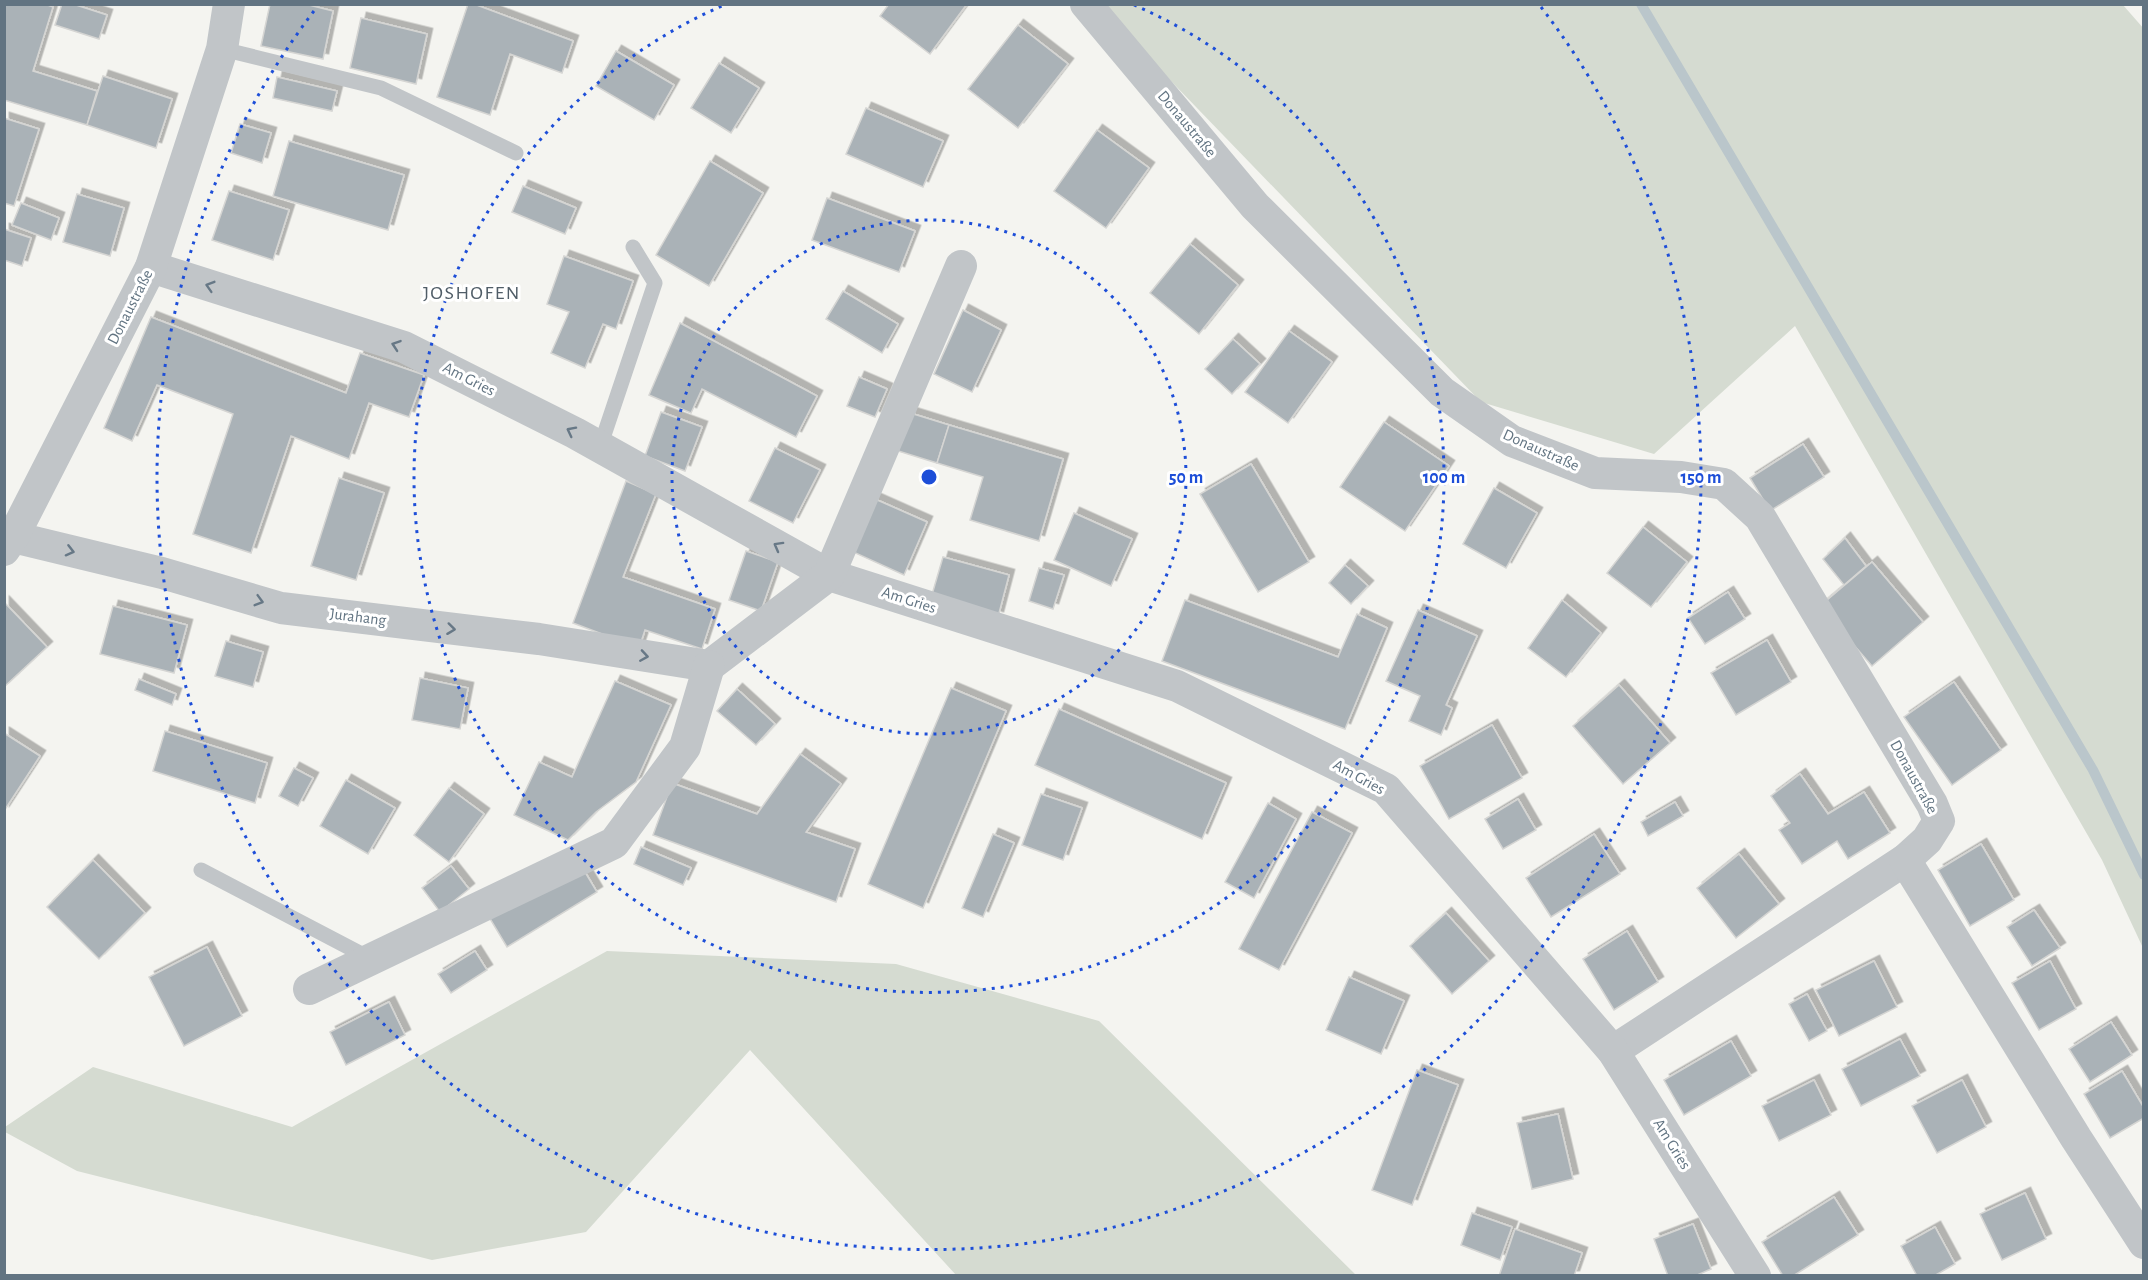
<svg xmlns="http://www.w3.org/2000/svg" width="2148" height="1280" font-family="'Alegreya Sans',sans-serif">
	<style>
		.green { fill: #d5dbd1 }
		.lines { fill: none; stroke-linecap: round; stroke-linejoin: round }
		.stream { stroke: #bac6cb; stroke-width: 10 }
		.building { fill: #aab2b7; stroke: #d5d5d3; stroke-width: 1.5; filter: url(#shadow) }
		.service { stroke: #c1c5c8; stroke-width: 15 }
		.minor { stroke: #c1c5c8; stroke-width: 32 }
		.oneway { stroke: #677886 }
		.ring { fill: none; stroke: #1d4ed8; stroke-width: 3; stroke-dasharray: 3 6 }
		.labels { text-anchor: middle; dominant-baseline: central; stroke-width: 6; stroke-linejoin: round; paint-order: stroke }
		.street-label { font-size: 16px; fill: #627482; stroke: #fff }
		.quarter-label { font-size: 20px; letter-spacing: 1.5px; fill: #505d67; stroke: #fff }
		.centre { fill: #1d4ed8; stroke: #fff; stroke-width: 3 }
		.ring-label { font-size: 18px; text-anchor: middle; font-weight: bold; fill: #1d4ed8; stroke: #fff; stroke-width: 6; stroke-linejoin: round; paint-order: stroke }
	</style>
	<defs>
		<filter id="shadow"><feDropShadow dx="5.5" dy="-5.5" stdDeviation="0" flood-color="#0004"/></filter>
	</defs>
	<rect width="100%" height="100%" fill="#f4f4f0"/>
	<g class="green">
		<polygon points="1101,5 2123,5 2144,29 2143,948 2102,860 1795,326 1654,454 1481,402 1169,79"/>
		<polygon points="607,951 896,964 1099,1021 1356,1275 956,1275 750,1050 586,1232 432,1260 77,1171 5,1132 5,1127 93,1067 292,1127"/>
	</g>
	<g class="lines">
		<polyline class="stream" points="1641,4 2093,770 2144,875"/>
	</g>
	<g class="building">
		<polygon points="4,4 45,4 53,7 33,71 97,91 87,125 4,100"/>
		<polygon points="62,4 73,4 107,15 99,39 55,25"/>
		<polygon points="270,4 305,4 333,11 323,59 261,46"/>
		<polygon points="468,4 474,4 573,41 562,73 510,54 490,115 437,97"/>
		<polygon points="889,4 967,4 930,54 880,16"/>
		<polygon points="361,18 427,34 416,84 350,68"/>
		<polygon points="1018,25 1068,64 1018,128 968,89"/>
		<polygon points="616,51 674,85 654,120 596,86"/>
		<polygon points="719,63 759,88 731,133 691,108"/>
		<polygon points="103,76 172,99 156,148 87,125"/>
		<polygon points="277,77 337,91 332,111 273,98"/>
		<polygon points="866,108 943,141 923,187 846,154"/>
		<polygon points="4,118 39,129 14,206 4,203"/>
		<polygon points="240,124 271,133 262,163 231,153"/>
		<polygon points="1097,130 1149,168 1106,228 1054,191"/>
		<polygon points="289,141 404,175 388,230 273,196"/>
		<polygon points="710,161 763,193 709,286 656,255"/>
		<polygon points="523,186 576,208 565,234 512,212"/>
		<polygon points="229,191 289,210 273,260 212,240"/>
		<polygon points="77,194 124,208 110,256 63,242"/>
		<polygon points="827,198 915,231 899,272 812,240"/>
		<polygon points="21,203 59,218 51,240 12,225"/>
		<polygon points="4,229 31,238 22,266 4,260"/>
		<polygon points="1190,244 1238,285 1199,334 1150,293"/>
		<polygon points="564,256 633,281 616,329 603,324 585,368 551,353 569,312 547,304"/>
		<polygon points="843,291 898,324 882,353 826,319"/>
		<polygon points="963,310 1001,330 972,392 934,374"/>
		<polygon points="151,317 346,393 360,353 424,375 409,417 369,403 349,459 291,436 251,553 193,534 233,414 157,385 132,441 104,428"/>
		<polygon points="680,323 817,396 796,437 702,389 691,413 649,395"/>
		<polygon points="1289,331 1332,362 1288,423 1245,392"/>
		<polygon points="1233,339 1260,364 1232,394 1205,369"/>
		<polygon points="859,377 887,389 875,417 847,406"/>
		<polygon points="661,412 702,427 685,471 645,456"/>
		<polygon points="907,412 949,425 937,463 895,450"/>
		<polygon points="1384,422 1449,466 1405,531 1340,487"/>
		<polygon points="949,425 1063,459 1039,541 970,520 983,477 937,463"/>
		<polygon points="1803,444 1824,477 1770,511 1750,478"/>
		<polygon points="775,448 820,470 793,523 749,501"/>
		<polygon points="1251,464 1309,562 1258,592 1200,494"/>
		<polygon points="339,478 384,493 356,580 311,566"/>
		<polygon points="626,481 656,494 623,577 715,609 702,649 645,630 639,648 573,623"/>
		<polygon points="1494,488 1537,513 1506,568 1463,544"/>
		<polygon points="875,499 927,522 904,575 851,551"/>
		<polygon points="1074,513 1132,539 1111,586 1054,560"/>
		<polygon points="1643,527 1687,562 1651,607 1607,573"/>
		<polygon points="1845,538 1866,566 1844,585 1823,559"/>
		<polygon points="746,551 778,562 761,611 729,600"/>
		<polygon points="943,557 1009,575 998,617 931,598"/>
		<polygon points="1872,562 1923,622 1872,666 1820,606"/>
		<polygon points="1345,565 1368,586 1351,604 1329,583"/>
		<polygon points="1039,568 1064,575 1053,609 1029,601"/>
		<polygon points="1728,592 1745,619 1705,644 1688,618"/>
		<polygon points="1185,600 1338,657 1357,614 1387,628 1345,729 1162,661"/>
		<polygon points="1562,600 1601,633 1566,677 1528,648"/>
		<polygon points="4,602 47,647 4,687"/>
		<polygon points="113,606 187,625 174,673 100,654"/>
		<polygon points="1418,610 1477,636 1446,705 1452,708 1441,735 1409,721 1420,696 1386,681"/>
		<polygon points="1767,640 1791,682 1736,715 1711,673"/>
		<polygon points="226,641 263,652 253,687 215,676"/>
		<polygon points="420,678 468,688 460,729 412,720"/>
		<polygon points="139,679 176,694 172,705 135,690"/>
		<polygon points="615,681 671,705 636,782 596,812 568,840 514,815 539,762 572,777"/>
		<polygon points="1954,682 2001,750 1952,785 1904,717"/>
		<polygon points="1619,685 1670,743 1623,784 1573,726"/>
		<polygon points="951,688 1006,711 923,908 868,884"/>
		<polygon points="737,689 775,724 756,745 717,711"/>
		<polygon points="1059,709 1226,783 1202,839 1035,765"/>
		<polygon points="1492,725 1522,778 1449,819 1420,766"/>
		<polygon points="165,731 267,763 255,803 153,771"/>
		<polygon points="4,733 40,756 4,811"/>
		<polygon points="800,754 841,784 806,832 855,849 836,902 653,835 672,783 757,814"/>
		<polygon points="294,768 313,778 298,806 279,796"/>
		<polygon points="1800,774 1828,814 1864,792 1890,833 1848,859 1837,841 1802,864 1779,830 1790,823 1771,796"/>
		<polygon points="346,780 395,808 368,854 320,826"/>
		<polygon points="449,788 484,814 449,862 414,835"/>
		<polygon points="1041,794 1082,808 1063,860 1022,845"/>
		<polygon points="1518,799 1536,830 1503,849 1485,819"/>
		<polygon points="1675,802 1683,816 1648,836 1641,822"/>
		<polygon points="1268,803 1296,819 1254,898 1225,882"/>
		<polygon points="1312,812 1352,833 1279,970 1239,949"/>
		<polygon points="993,834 1014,843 983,917 962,908"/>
		<polygon points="1594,834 1620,874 1551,917 1526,878"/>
		<polygon points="1981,844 2014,900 1970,926 1938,870"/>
		<polygon points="641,847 691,868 683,885 634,864"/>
		<polygon points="1739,854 1779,904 1736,938 1697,888"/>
		<polygon points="93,860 145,913 99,959 47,907"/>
		<polygon points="579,862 597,892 507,947 489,917"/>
		<polygon points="451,866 469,889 440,912 422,888"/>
		<polygon points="2034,910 2060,948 2032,966 2007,927"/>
		<polygon points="1446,913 1489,961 1452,994 1410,946"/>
		<polygon points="1627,931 1658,982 1614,1010 1583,959"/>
		<polygon points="207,947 242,1016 184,1046 149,977"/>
		<polygon points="475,951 487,970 451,993 438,974"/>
		<polygon points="1874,961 1897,1007 1839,1036 1816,990"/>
		<polygon points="2050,961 2076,1009 2039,1030 2012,983"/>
		<polygon points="1349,977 1404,1001 1381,1054 1326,1030"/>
		<polygon points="1807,994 1827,1031 1809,1041 1789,1004"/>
		<polygon points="389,1002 405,1035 346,1065 330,1032"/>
		<polygon points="2111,1022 2132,1055 2090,1082 2069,1049"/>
		<polygon points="1900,1039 1920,1076 1861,1106 1842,1069"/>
		<polygon points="1731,1041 1751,1076 1684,1115 1664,1080"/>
		<polygon points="1417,1070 1458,1085 1412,1205 1372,1190"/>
		<polygon points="2122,1071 2144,1108 2144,1118 2110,1138 2084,1094"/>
		<polygon points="1814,1080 1831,1115 1779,1141 1762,1106"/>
		<polygon points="1962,1080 1986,1127 1937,1153 1912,1106"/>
		<polygon points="1558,1114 1573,1179 1532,1189 1517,1123"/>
		<polygon points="2025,1193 2046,1239 2002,1260 1980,1214"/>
		<polygon points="1834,1197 1858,1235 1793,1276 1783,1276 1762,1242"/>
		<polygon points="1472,1213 1512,1227 1500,1260 1461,1245"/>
		<polygon points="1693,1224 1711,1269 1695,1276 1668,1276 1654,1239"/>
		<polygon points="1935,1227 1955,1264 1934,1276 1917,1276 1901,1246"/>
		<polygon points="1515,1229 1582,1253 1574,1276 1499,1276"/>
	</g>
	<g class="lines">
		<g class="service">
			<polyline points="222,49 381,88 516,153"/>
			<polyline points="600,447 655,283 633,247"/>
			<polyline points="201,870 371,959"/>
		</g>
		<g class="minor">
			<polyline points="1086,4 1255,206 1442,392 1512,441 1595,473 1681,477 1724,484 1760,517 1932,804 1939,821 1927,840 1905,860 1613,1051"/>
			<polyline points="151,267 404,347 575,433 829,575 1177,686 1386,789 1613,1051 1755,1276"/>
			<polyline points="13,537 162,573 281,608 539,639 709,666 829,575 961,266"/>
			<polyline points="4,550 13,537 151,267 222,49 229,4"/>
			<polyline points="1905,860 2076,1138 2144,1243"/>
			<polyline points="309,989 614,843 685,747 709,666"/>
		</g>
	</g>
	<defs><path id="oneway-chevron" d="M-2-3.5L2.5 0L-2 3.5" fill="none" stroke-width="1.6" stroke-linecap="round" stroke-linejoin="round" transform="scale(1.5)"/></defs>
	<g class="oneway">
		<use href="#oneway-chevron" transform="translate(210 286) rotate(-163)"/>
		<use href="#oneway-chevron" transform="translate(396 345) rotate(-161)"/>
		<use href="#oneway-chevron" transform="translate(571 431) rotate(-153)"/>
		<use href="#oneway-chevron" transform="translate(778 546) rotate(-151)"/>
		<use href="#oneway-chevron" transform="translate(70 551) rotate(14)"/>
		<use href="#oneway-chevron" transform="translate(259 601) rotate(16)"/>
		<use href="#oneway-chevron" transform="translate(451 629) rotate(7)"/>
		<use href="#oneway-chevron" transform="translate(644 656) rotate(9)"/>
	</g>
	<g class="ring">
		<circle cx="929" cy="477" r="257"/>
		<path d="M1134 5A515 515 0 1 1 724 5"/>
		<path d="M1541 7A772 772 0 1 1 317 7"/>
	</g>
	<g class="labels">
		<g class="street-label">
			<text transform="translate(1187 124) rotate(50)">Donaustraße</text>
			<text transform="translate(130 307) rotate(-63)">Donaustraße</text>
			<text transform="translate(469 379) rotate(27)">Am Gries</text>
			<text transform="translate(1541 450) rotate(24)">Donaustraße</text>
			<text transform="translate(909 600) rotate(18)">Am Gries</text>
			<text transform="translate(358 617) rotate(7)">Jurahang</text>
			<text transform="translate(1359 777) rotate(29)">Am Gries</text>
			<text transform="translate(1914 777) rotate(61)">Donaustraße</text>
			<text transform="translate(1672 1144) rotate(58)">Am Gries</text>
		</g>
		<g class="quarter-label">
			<text x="472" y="293">JOSHOFEN</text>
		</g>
	</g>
	<circle cx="929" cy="477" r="9" class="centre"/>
	<g class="ring-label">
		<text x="1186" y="483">50 m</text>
		<text x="1444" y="483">100 m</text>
		<text x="1701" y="483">150 m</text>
	</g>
	<rect width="2148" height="1280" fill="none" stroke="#627482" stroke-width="12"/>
</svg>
